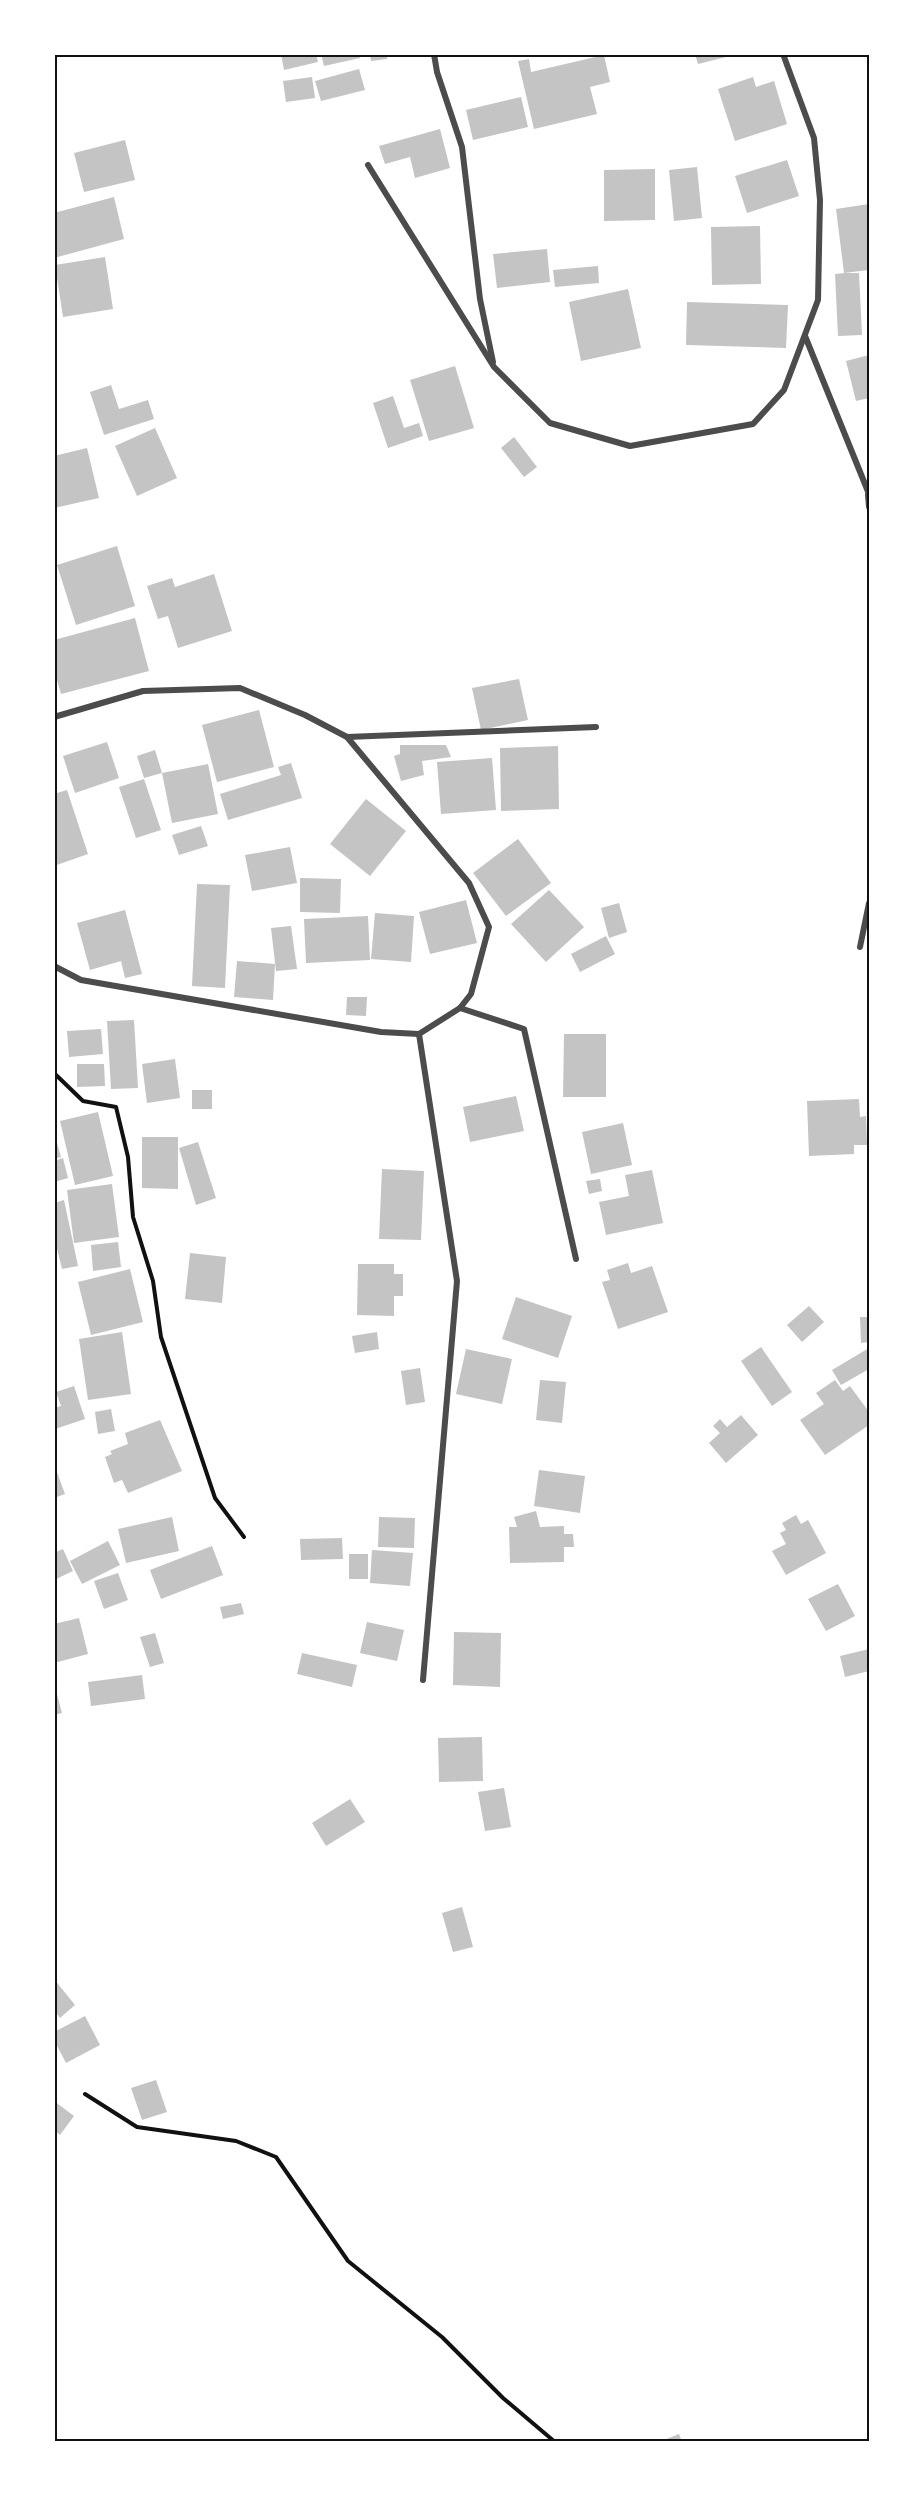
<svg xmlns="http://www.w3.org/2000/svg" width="923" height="2496" font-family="'Fira Sans',sans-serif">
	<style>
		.building { fill: #c4c4c4 }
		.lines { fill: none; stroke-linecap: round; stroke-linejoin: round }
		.path { stroke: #111; stroke-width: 4 }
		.minor { stroke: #4c4c4c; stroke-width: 6 }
		.neatline { fill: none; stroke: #111; stroke-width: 2 }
	</style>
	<rect width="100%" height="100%" fill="#fff"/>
	<g class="building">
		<polygon points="281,54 316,54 318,62 284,70"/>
		<polygon points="321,54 360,54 360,58 324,66"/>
		<polygon points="370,54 387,54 387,59 371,61"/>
		<polygon points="695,54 734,54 734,55 698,64"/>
		<polygon points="604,55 610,82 590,87 597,114 534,129 518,61 529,59 531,72"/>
		<polygon points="359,69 365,90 321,101 315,81"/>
		<polygon points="312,77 315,98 286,102 283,81"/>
		<polygon points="753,77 756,87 774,81 787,124 735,141 718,89"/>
		<polygon points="521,97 528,127 473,140 466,110"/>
		<polygon points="440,129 450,168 415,178 410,157 385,164 379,146"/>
		<polygon points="125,140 135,180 84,192 74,153"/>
		<polygon points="787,160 799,196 747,213 735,176"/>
		<polygon points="697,167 702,218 674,221 669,170"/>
		<polygon points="655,169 655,220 604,221 604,170"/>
		<polygon points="114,197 124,239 54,258 54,213"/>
		<polygon points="869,204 869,270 844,273 836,209"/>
		<polygon points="760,226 761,284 712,285 711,227"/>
		<polygon points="547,249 550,282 497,288 493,254"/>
		<polygon points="105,257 113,309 63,317 55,265"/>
		<polygon points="598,266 599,283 555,287 553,270"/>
		<polygon points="845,273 859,273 862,335 838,336 835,274"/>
		<polygon points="628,289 641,348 581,361 569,302"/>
		<polygon points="687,302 788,305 786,348 686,345"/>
		<polygon points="869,355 869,398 856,401 846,361"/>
		<polygon points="455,366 474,428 429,441 410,380"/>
		<polygon points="111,385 119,409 148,400 154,419 104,435 90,392"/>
		<polygon points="393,396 404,428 419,423 423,436 388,448 373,403"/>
		<polygon points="155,428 177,478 137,496 115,446"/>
		<polygon points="514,437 537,467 524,477 501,448"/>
		<polygon points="87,448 99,498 54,508 54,456"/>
		<polygon points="117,546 135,606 76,625 57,565"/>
		<polygon points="214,574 232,631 178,648 168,616 158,619 147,586 172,578 175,587"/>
		<polygon points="135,618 149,671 61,694 54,669 54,640"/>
		<polygon points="519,679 528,720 481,730 472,688"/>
		<polygon points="259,710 274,767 217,782 202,725"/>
		<polygon points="107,742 119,778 75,793 63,756"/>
		<polygon points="400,745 446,745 451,757 422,761 424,775 401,781 394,756 400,754"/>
		<polygon points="558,746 559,809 501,811 500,748"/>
		<polygon points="155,750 162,773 208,764 218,814 172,823 162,773 144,778 137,756"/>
		<polygon points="492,758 496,810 441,814 437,762"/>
		<polygon points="291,763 302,798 228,820 220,794 281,775 278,767"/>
		<polygon points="144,779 161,830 136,838 119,787"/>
		<polygon points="67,790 88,854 54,866 54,794"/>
		<polygon points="366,799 406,831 370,876 330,844"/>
		<polygon points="201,826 208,846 179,855 172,835"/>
		<polygon points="518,839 551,883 506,916 473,873"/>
		<polygon points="290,847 297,883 252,891 245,855"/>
		<polygon points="300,878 341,879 340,913 300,912"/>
		<polygon points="197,884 230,885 225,988 192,986"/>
		<polygon points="549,890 584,927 546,962 511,924"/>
		<polygon points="466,900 477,943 430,954 419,912"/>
		<polygon points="619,903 627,932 609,938 601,908"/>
		<polygon points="125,910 142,974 125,978 121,961 90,970 77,923"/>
		<polygon points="375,913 414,916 411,962 371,959"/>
		<polygon points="368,916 370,960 306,963 304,919"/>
		<polygon points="291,926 297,969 276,971 271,928"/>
		<polygon points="606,936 615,954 580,972 571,954"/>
		<polygon points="237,961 275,964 273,1000 234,997"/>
		<polygon points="347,997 367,997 366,1016 346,1015"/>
		<polygon points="134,1020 138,1088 111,1089 107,1021"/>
		<polygon points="101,1029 103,1054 69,1057 67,1031"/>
		<polygon points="564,1034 606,1034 606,1097 563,1097"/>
		<polygon points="175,1059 180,1098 147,1103 142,1064"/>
		<polygon points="77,1064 104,1064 105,1086 77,1087"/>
		<rect x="192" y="1090" width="20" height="19"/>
		<polygon points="516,1096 524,1131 470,1142 463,1107"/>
		<polygon points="859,1099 860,1117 866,1116 867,1145 854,1145 854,1154 809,1156 807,1101"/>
		<polygon points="98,1112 113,1176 75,1185 60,1121"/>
		<polygon points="623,1123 632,1165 591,1174 582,1132"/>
		<polygon points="54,1133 61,1157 54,1159"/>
		<polygon points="142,1137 178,1137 178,1189 142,1188"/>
		<polygon points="198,1142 216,1198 196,1205 179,1148"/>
		<polygon points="63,1158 68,1178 54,1182 54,1161"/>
		<polygon points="382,1169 424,1171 421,1240 379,1239"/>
		<polygon points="652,1170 663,1223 606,1235 599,1202 629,1196 625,1175"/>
		<polygon points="600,1179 602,1191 589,1194 586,1181"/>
		<polygon points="112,1184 119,1237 74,1243 67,1190"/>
		<polygon points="64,1200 78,1266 62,1269 54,1236 54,1203"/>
		<polygon points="118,1242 121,1267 93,1271 91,1245"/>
		<polygon points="190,1253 226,1257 222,1303 185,1299"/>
		<polygon points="628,1263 631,1273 652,1266 668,1312 618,1329 602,1282 610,1280 607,1270"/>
		<polygon points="358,1264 394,1264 394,1274 403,1274 403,1296 394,1296 394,1316 357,1315"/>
		<polygon points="130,1269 143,1322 91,1335 78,1282"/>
		<polygon points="516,1297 572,1316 558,1358 502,1339"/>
		<polygon points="809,1306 824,1322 802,1342 787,1325"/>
		<polygon points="860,1317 869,1317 869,1342 861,1343"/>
		<polygon points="122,1332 131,1394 88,1400 79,1339"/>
		<polygon points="377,1332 379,1349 355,1353 352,1336"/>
		<polygon points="761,1347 792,1392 772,1406 741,1361"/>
		<polygon points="869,1348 869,1369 841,1385 832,1370"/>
		<polygon points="466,1349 512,1359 502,1404 456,1394"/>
		<polygon points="420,1368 425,1402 406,1405 401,1371"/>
		<polygon points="540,1380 566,1382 562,1423 536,1420"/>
		<polygon points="835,1380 843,1391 850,1386 869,1412 869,1425 825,1455 800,1420 824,1404 816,1393"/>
		<polygon points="74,1386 85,1419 55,1429 54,1408 61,1406 56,1392"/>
		<polygon points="111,1409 115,1431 98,1434 95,1412"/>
		<polygon points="741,1415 758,1435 726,1463 709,1443 720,1433 713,1426 720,1419 727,1427"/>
		<polygon points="160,1420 182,1471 128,1493 122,1480 114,1483 105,1457 112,1454 110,1451 128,1444 125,1433"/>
		<polygon points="54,1464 65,1494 54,1498"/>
		<polygon points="539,1470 585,1476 580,1513 534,1506"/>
		<polygon points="536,1511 540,1527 564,1526 564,1534 573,1534 574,1547 564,1547 564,1562 510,1563 509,1527 517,1527 514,1517"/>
		<polygon points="796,1515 801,1524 808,1520 826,1553 786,1575 772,1551 786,1544 780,1533 786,1530 782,1523"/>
		<polygon points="172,1517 179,1551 126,1563 118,1529"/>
		<polygon points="379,1517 415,1518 414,1548 378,1547"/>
		<polygon points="342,1538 343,1559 301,1560 300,1539"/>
		<polygon points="108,1541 120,1565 82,1584 70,1561"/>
		<polygon points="212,1546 223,1575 161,1599 150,1570"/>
		<polygon points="63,1549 73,1571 54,1580 54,1553"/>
		<polygon points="372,1550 413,1553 410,1586 370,1583"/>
		<rect x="349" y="1554" width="19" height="25"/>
		<polygon points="118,1573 128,1600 104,1609 94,1581"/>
		<polygon points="838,1584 855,1616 826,1631 808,1599"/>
		<polygon points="241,1603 244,1614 223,1619 220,1607"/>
		<polygon points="79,1618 88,1654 54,1663 54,1624"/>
		<polygon points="367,1622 404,1630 397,1661 360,1653"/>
		<polygon points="454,1632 501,1633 500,1687 453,1685"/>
		<polygon points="155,1633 164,1663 150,1667 140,1637"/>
		<polygon points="869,1649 869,1671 845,1677 840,1656"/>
		<polygon points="302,1653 357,1665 352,1687 297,1674"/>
		<polygon points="142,1675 145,1699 91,1706 88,1682"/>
		<polygon points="54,1683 62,1713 54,1715"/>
		<polygon points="482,1737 483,1781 439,1782 438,1738"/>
		<polygon points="504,1788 511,1827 485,1831 478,1792"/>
		<polygon points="350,1799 365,1822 326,1846 312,1823"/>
		<polygon points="462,1907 473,1947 453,1952 442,1913"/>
		<polygon points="54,1979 75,2005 60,2018 54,2010"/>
		<polygon points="85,2016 100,2045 66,2063 54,2040 54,2032"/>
		<polygon points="156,2080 167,2112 142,2120 131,2088"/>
		<polygon points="54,2101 74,2116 60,2135 54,2130"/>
		<polygon points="679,2434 682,2442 659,2442"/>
	</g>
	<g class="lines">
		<g class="path">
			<polyline points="54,1073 83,1101 116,1107 128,1157 133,1217 153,1281 161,1337 215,1498 244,1537"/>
			<polyline points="85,2094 137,2127 236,2141 276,2157 348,2261 442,2337 503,2398 555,2442"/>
		</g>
		<g class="minor">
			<polyline points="434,54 437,72 462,147 480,299 493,362"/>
			<polyline points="368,165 494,367 550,423 630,446 753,424 784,390 818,300 820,200 814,138 783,54"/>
			<polyline points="805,336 869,494"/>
			<polyline points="868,495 869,507"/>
			<polyline points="54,717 143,691 240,688 305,715 347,737 596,727"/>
			<polyline points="347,737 469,883 489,927 471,994 460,1008"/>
			<polyline points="860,947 869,903"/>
			<polyline points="54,966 81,980 381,1032 419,1034 460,1008 524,1029 576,1259"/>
			<polyline points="419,1034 457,1281 423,1680"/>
		</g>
	</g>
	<rect width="923" height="2496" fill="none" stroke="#ffffff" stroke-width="111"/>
	<rect x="56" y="56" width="812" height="2384" class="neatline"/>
</svg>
